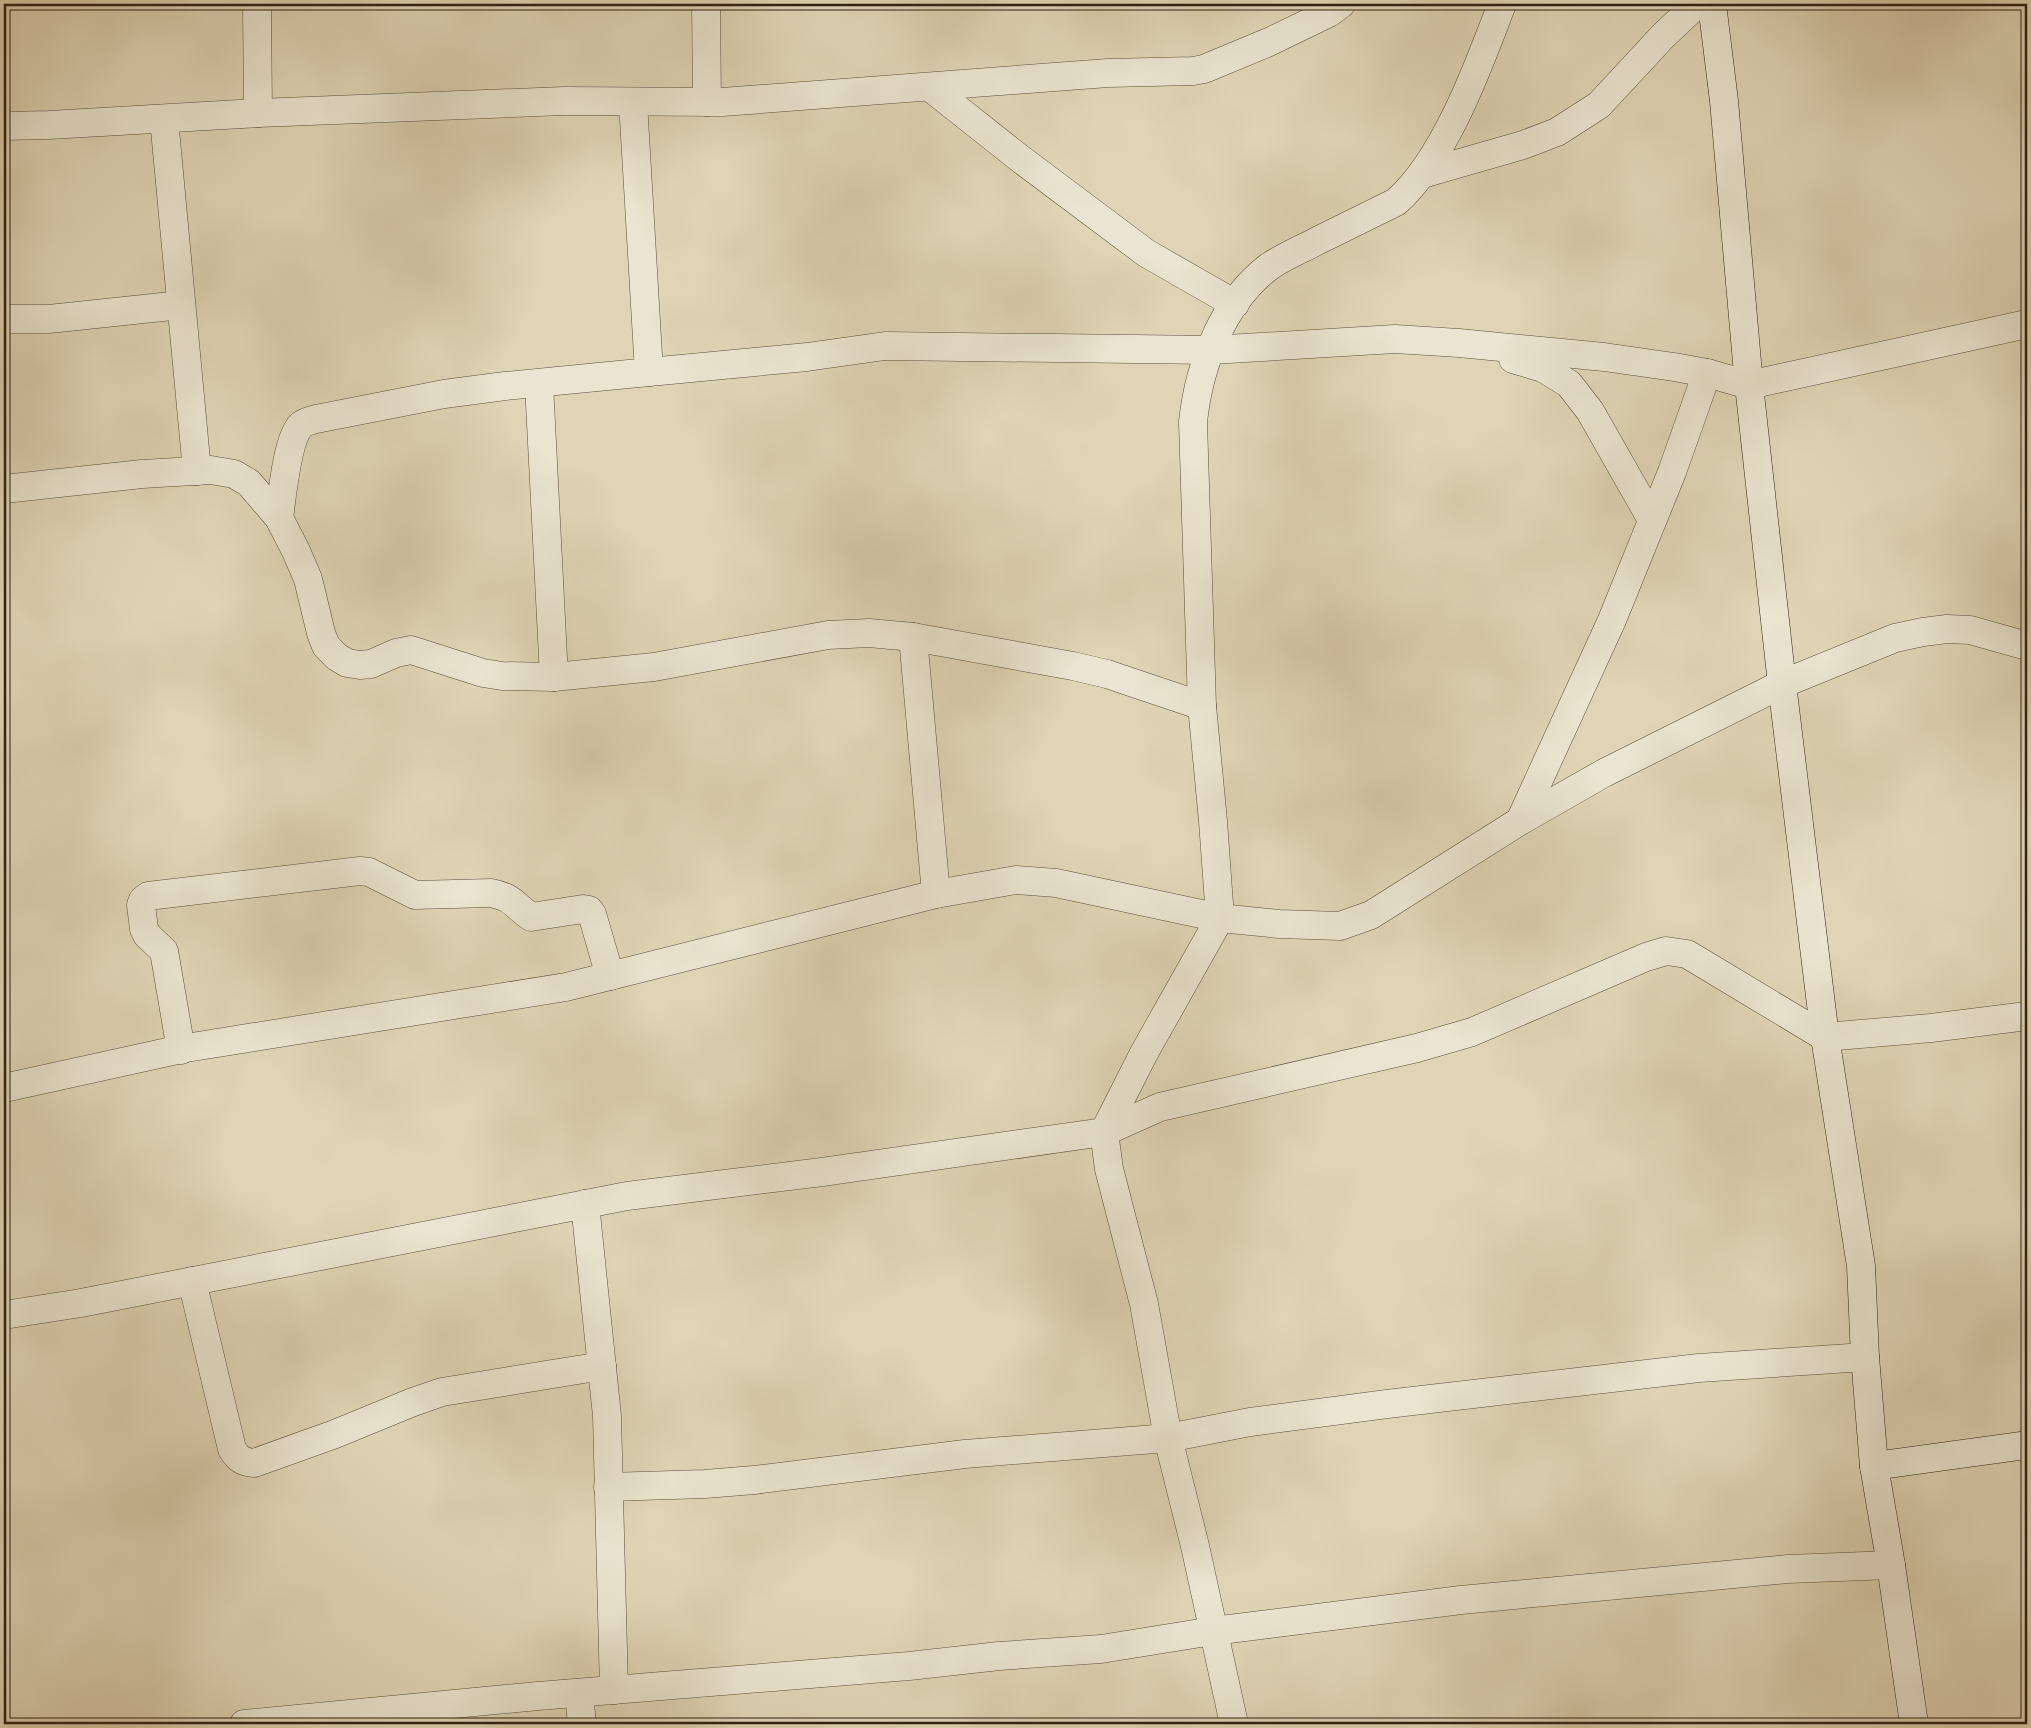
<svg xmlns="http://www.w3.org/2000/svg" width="2031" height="1728" font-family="Vollkorn,serif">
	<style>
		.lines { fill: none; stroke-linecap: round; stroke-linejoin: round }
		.street-casing { stroke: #5b4e3a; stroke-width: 29 }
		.secondary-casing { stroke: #2f2111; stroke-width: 29 }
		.street { stroke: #eae4d0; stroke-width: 28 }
		.secondary { stroke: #eae4d0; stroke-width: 28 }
	</style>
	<rect width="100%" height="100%" fill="#dfd5b6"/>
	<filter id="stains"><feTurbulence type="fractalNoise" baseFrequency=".004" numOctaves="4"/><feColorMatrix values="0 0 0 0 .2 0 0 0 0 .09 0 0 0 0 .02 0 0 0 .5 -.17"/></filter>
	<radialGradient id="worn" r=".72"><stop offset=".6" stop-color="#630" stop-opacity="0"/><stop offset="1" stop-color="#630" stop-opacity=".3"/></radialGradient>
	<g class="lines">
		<defs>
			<g id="street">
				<polyline points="257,4 258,113"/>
				<polyline points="706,4 707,102"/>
				<polyline points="931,88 1018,157 1146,253 1235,304"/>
				<polyline points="164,119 197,471"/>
				<polyline points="4,126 49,125 258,113 564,101 722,102 1108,73 1193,71 1204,69 1269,42 1329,13 1341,4"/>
				<polyline points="1422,174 1523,145 1557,132 1599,105 1663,36 1697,4"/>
				<polyline points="4,319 49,319 181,305"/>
				<polyline points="1513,359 1543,368 1569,384 1590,411 1652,520"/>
				<polyline points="649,372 807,357 885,346 1211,350 1395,339 1459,343 1604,357 1674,367 1707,373 1749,385 2027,324"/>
				<polyline points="539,384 554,677"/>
				<polyline points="4,489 142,474 211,470 234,474 249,483 279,518 296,551 308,579 321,633 326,646 337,657 347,663 360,665 371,664 396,653 411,650 483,673 502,676 554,677 654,667 828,635 869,633 913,637 1073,666 1107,674 1202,706"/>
				<path d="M279,518C282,497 287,439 301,425C305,422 312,420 316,419L444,394L505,386L649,372L633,102"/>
				<polyline points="913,637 936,894"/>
				<polyline points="1520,821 1612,620 1672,472 1707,373"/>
				<path d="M181,1050L164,951L147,935L144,929L141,905L143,900L148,896L360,871L369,872L415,895L491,893C515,898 513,905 531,917L583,909L589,910L592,914L610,976"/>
				<polyline points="4,1088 186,1048 566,987 936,894 1016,880 1056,883 1220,918 1279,924 1340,926 1371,915 1520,821 1604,773 1782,684 1895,638 1923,632 1947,629 1970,630 2027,646"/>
				<polyline points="585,1204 607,1416 614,1690"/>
				<path d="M192,1281L232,1449C238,1459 243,1462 254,1463L335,1434L413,1402L442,1392L602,1366"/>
				<polyline points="4,1315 81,1303 627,1196 822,1172 1104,1132 1160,1107 1417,1048 1472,1032 1646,957 1666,951 1687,954 1825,1037 1931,1028 2027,1016"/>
				<polyline points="608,1487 705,1484 754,1480 965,1454 1168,1438 1250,1422 1387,1404 1699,1368 1865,1357"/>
				<polyline points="579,1693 582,1724"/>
				<polyline points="244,1724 538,1696 909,1666 999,1656 1101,1649 1213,1631 1461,1600 1788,1569 1891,1565"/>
				<path d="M1234,1724L1195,1546L1168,1438L1144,1304L1109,1169L1104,1132L1144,1053L1220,918L1213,821L1202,706L1193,422C1199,365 1223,301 1270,266C1285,256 1302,249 1317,241C1343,228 1370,215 1396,202C1445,159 1479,65 1502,4"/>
			</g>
			<g id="secondary">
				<polyline points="1712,4 1724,101 1749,385 1782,684 1825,1037 1861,1266 1865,1357 1874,1466 1891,1565 1914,1724"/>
				<polyline points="1874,1466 2027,1445"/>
			</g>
		</defs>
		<use href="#street" class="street-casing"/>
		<use href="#secondary" class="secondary-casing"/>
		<use href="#street" class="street"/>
		<use href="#secondary" class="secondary"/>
	</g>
	<rect width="2031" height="1728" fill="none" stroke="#dfd5b6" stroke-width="20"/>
	<rect x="5" y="5" width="2021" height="1718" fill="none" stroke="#2f2111" stroke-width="2.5"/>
	<rect x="10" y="10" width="2011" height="1708" fill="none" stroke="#2f2111"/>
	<rect width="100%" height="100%" filter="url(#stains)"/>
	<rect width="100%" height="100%" fill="url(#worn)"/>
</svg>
